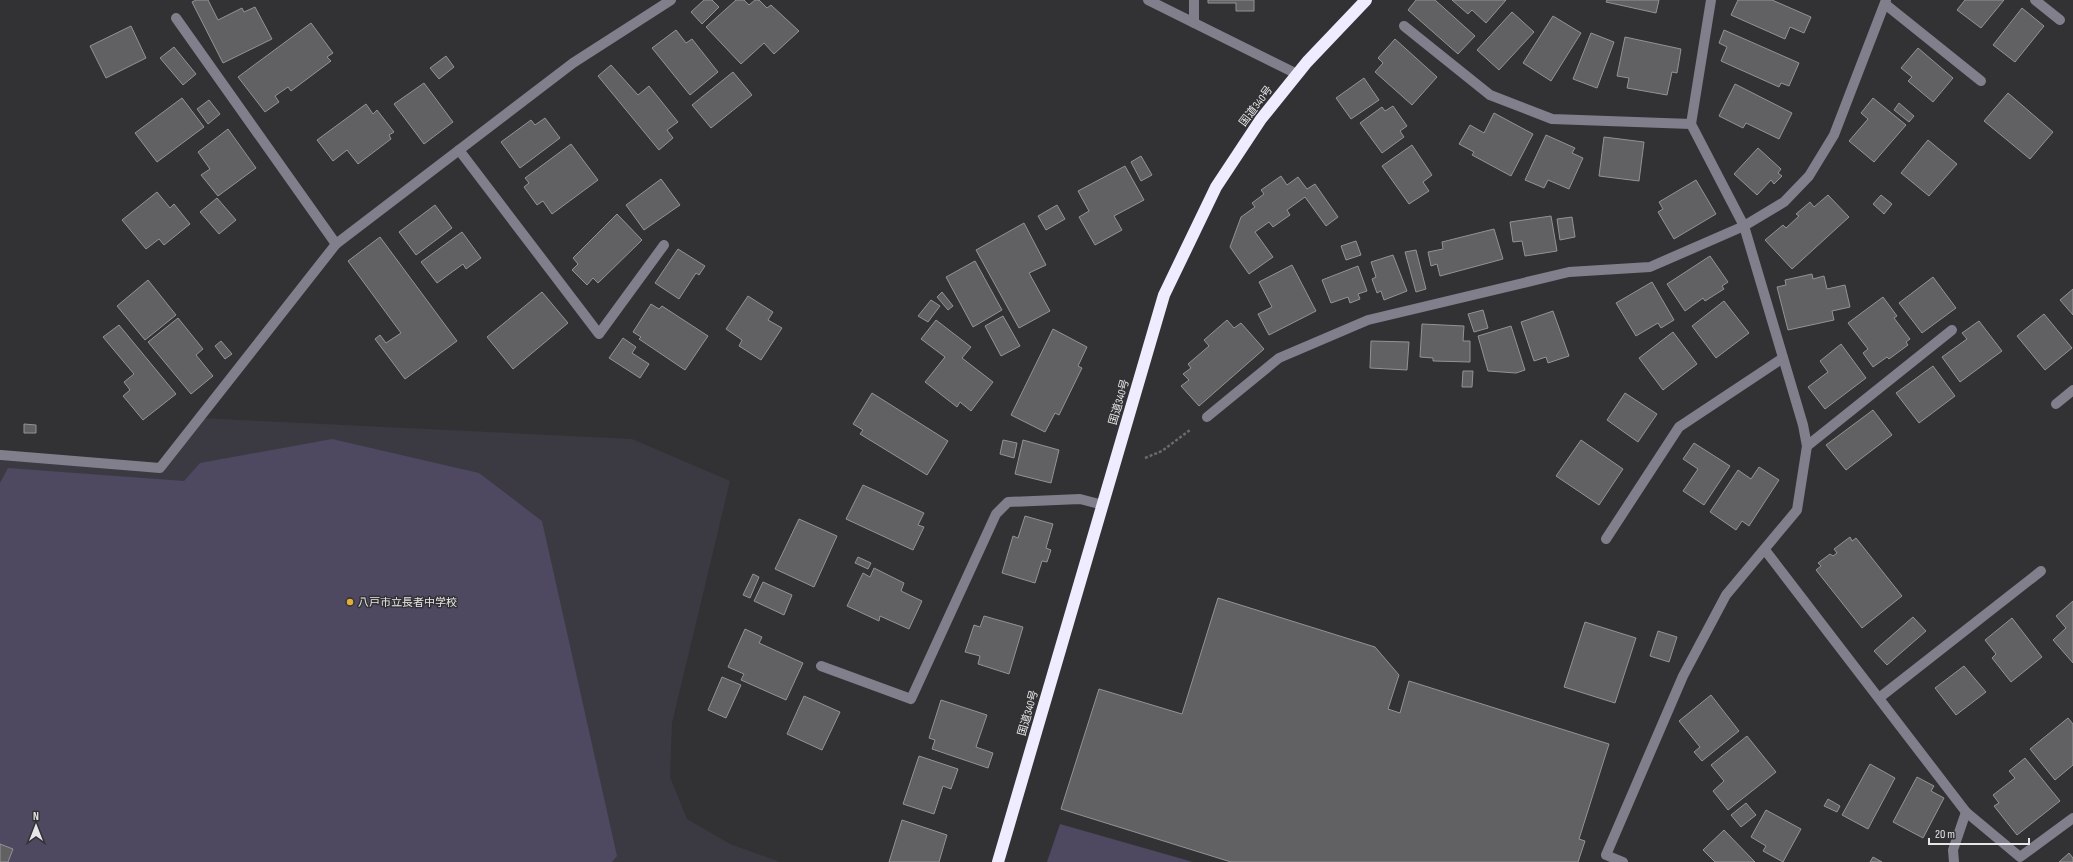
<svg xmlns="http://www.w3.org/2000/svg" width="2073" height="862" font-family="'Sofia Sans Condensed','Noto Sans JP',sans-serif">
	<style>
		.built { fill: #3b3a42 }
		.green { fill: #4e4861 }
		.building { fill: #616063; stroke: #939396 }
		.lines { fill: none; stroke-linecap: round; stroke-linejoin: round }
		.path { stroke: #6a6a6c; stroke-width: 2.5; stroke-dasharray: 3 2; stroke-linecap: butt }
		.minor { stroke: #817f8c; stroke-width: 10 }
		.highway { stroke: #efecff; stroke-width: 12 }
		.poi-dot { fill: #e2af34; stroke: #323235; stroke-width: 1.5 }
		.labels { text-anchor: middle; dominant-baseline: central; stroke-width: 3; stroke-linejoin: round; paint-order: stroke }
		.street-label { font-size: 11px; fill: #e6e6e8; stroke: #323235 }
		.poi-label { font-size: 11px; fill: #e6e6e8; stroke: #323235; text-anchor: start }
	</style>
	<rect width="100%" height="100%" fill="#323235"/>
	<polygon class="built" points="199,418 632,439 730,481 672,723 670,777 687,819 730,844 780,862 0,862 0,457 160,468"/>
	<g class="green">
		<polygon points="332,439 479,473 542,521 617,856 612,862 0,862 0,483 8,468 184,481 200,463"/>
		<polygon points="1060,824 1193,862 1047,862"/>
	</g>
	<g class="building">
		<polygon points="196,0 208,0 218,20 242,8 244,12 255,7 272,39 223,63 192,2"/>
		<polygon points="704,0 712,0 719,7 702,24 691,12"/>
		<polygon points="736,0 744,0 749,5 755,0 759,0 767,8 771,5 799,31 774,54 764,43 741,64 706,27"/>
		<polygon points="1208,0 1254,0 1254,11 1236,11 1236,3 1208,3"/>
		<polygon points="1416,0 1435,0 1475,36 1458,54 1408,10"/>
		<polygon points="1452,0 1506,0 1486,23 1472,10 1468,14"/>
		<polygon points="1607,0 1659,0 1656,13 1606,2"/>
		<polygon points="1738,0 1772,0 1811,17 1804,33 1790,27 1785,39 1731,15"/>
		<polygon points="1965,0 2004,0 1981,28 1957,10"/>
		<polygon points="2022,8 2044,26 2015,62 1993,45"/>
		<polygon points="1512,12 1534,32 1499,70 1477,50"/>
		<polygon points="1553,16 1581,33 1551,81 1523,63"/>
		<polygon points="311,23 333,53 327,57 331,61 291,91 288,87 275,96 279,102 265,112 238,77"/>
		<polygon points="131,26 146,58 106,78 90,46"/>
		<polygon points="676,30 686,43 692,39 718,72 690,95 652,48"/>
		<polygon points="1724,30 1799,63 1789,86 1781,83 1779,87 1721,61 1727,47 1719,43"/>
		<polygon points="1591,33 1614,42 1597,88 1573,79"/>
		<polygon points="1625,37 1681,49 1677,73 1672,72 1667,95 1627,88 1629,78 1617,76"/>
		<polygon points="1395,39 1437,77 1412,105 1375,72 1383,63 1378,58"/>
		<polygon points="174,47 196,74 183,85 160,58"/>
		<polygon points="1918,48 1953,78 1933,102 1908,81 1912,77 1901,68"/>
		<polygon points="446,56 454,67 439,79 430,68"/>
		<polygon points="611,65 638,95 649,86 678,122 667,130 673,138 659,150 598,76"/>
		<polygon points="733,72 752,95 711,128 692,105"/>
		<polygon points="1364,78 1379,100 1351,119 1336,98"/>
		<polygon points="424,83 453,122 424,144 394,104"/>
		<polygon points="1735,84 1792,113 1779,139 1746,123 1743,128 1719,116"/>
		<polygon points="2008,93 2053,132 2030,159 1984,121"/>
		<polygon points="182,98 204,127 157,162 135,133"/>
		<polygon points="1873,98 1906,125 1874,162 1849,141 1868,119 1861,113"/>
		<polygon points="209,100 220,114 208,124 197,109"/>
		<polygon points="1899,103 1914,116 1909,122 1894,110"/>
		<polygon points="366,104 373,114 377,110 394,132 389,135 391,139 358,164 347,150 333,161 317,140"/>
		<polygon points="1393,106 1407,126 1400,131 1404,137 1382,153 1360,123 1382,107 1385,111"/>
		<polygon points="1494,113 1533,134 1511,176 1472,155 1474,152 1459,144 1470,125 1484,133"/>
		<polygon points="545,118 560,138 520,168 501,142 531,120 535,125"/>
		<polygon points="228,129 256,168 218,196 201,175 210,169 198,152"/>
		<polygon points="1546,135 1575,148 1572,153 1583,158 1569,189 1548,180 1544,188 1525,180"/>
		<polygon points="1604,137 1644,142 1639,181 1599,176"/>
		<polygon points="1928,140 1957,164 1929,196 1901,173"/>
		<polygon points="571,144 598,180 552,214 543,201 537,205 524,187 529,183 525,178"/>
		<polygon points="1412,145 1432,175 1423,182 1429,191 1409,204 1382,166"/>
		<polygon points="1758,148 1781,169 1778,173 1782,176 1774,184 1771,180 1757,195 1734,174"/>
		<polygon points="1141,156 1152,175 1141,181 1131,162"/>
		<polygon points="1125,166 1144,200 1114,216 1122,230 1095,245 1079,217 1089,211 1078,191"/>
		<polygon points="1281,176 1287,185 1298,177 1307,189 1315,184 1338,217 1326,226 1305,197 1287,210 1290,215 1273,227 1269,222 1255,232 1273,257 1249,274 1230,247 1241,217 1255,207 1252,203 1264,194 1261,190"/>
		<polygon points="661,179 680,205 644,230 626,205"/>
		<polygon points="1696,180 1716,214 1674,239 1658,212 1663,209 1659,202"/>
		<polygon points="157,192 170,208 174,204 190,224 164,245 159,239 146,249 122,220"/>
		<polygon points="1828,195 1849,217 1792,269 1765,240 1783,225 1786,228 1799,216 1796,214 1810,202 1814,207"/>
		<polygon points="1881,195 1892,204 1884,214 1873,204"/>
		<polygon points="217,198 236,220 219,234 200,212"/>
		<polygon points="435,205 452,228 416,255 399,232"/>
		<polygon points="1057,205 1065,219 1046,230 1038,216"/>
		<polygon points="617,214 642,240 598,283 593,278 587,285 572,270 578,264 573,258"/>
		<polygon points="1551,216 1557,251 1525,256 1522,241 1513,242 1510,222"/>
		<polygon points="1572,217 1575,237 1560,240 1557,219"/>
		<polygon points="1024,223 1046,265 1029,273 1050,311 1019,328 976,250"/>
		<polygon points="1494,229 1503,259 1440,276 1437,264 1431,266 1428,252 1443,249 1442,242"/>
		<polygon points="462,232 481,258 466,269 463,264 437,283 421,262"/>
		<polygon points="380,237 457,341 405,379 375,339 380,335 386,343 401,333 348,261"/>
		<polygon points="1356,241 1361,255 1346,260 1341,246"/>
		<polygon points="678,249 705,266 699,275 696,273 679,299 655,283"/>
		<polygon points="1416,250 1426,289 1416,292 1405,252"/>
		<polygon points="1393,255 1407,291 1384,300 1381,291 1377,293 1372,279 1376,277 1371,262"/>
		<polygon points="1710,256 1728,282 1722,286 1724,289 1705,301 1703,298 1685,311 1667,284"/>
		<polygon points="975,261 1002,310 973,327 946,277"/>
		<polygon points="1292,265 1316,311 1269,335 1258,314 1272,307 1259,282"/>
		<polygon points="1358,266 1367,291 1358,294 1360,299 1350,303 1348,297 1331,303 1322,280"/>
		<polygon points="1812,274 1813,279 1824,276 1827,289 1845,285 1850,307 1832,311 1834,320 1788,330 1777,287 1786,285 1785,280"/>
		<polygon points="1933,277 1956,308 1922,333 1899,303"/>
		<polygon points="148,280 176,315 145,340 117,306"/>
		<polygon points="1652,282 1674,320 1661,328 1658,323 1636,336 1616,303"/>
		<polygon points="2073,289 2073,315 2060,300"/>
		<polygon points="542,292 568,323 513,369 487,337"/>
		<polygon points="942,292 953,306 948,310 937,297"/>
		<polygon points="748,296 773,312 768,320 782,328 761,360 739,346 742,340 726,329"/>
		<polygon points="1883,297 1897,316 1894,318 1910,339 1906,342 1908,345 1889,359 1887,357 1873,367 1863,353 1868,349 1848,323"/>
		<polygon points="931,300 940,306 928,322 918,316"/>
		<polygon points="1724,301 1749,333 1716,358 1692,326"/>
		<polygon points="651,304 659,309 662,306 708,336 685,370 639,339 641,337 633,332"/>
		<polygon points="1483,310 1488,328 1474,332 1468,314"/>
		<polygon points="1553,311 1569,356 1548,363 1546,357 1534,361 1521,322"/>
		<polygon points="2044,314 2072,348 2045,370 2017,336"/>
		<polygon points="1003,316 1020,346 1001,356 985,326"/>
		<polygon points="178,318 203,349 196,355 213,376 191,394 148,342"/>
		<polygon points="936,320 971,347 962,358 993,382 971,411 960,402 957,407 925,382 945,357 921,339"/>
		<polygon points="1227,320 1234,328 1241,323 1264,349 1199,406 1181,386 1189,380 1183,374 1191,368 1188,364 1209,346 1204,340"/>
		<polygon points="1979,321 2002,351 1960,382 1942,357 1967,339 1962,333"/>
		<polygon points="1422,324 1464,326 1463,341 1470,341 1470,362 1433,361 1433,358 1420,357"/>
		<polygon points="119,325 176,394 143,420 123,396 130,390 124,382 134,374 103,337"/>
		<polygon points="1511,326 1525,370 1516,373 1488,371 1478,336"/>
		<polygon points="1053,329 1087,347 1078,366 1082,368 1059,415 1055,413 1045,432 1011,415"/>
		<polygon points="1673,332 1697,364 1663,390 1639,358"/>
		<polygon points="623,338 636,347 632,353 649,364 640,378 609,358"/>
		<polygon points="221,341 232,354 225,359 215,346"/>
		<polygon points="1371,341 1409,342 1407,370 1370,368"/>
		<polygon points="1841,344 1866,378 1825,409 1808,387 1828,372 1820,361"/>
		<polygon points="1933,366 1955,396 1919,423 1896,393"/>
		<polygon points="1463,371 1473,371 1472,387 1462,387"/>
		<polygon points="872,393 948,441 927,475 860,434 863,430 853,424"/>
		<polygon points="1625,393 1657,414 1638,442 1607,420"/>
		<polygon points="1873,410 1892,435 1846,470 1826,445"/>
		<polygon points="24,424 36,425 36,433 24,433"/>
		<polygon points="1003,440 1017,443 1014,458 1000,454"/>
		<polygon points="1023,440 1059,450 1051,483 1015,474"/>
		<polygon points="1581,440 1623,469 1599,505 1556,476"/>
		<polygon points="1694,443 1730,466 1704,505 1683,491 1698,469 1683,459"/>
		<polygon points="1759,467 1779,480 1749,526 1742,521 1736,530 1710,512 1738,470 1751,479"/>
		<polygon points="863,485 924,513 918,525 924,527 913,550 846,519"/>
		<polygon points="1025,516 1053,524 1046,548 1051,550 1047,562 1042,561 1035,583 1002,573 1013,536 1018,538"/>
		<polygon points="799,519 837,536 814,587 775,569"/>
		<polygon points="1850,537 1852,541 1856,538 1902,596 1862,628 1816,570 1821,566 1818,563 1830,554 1833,556 1837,553 1834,549"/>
		<polygon points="858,557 871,563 868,569 855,563"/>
		<polygon points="874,568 904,583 901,591 922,601 909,629 880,616 879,621 847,606 863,573 870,577"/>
		<polygon points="753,574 759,577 750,598 743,595"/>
		<polygon points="763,582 792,595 784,615 754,601"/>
		<polygon points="1218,598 1375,647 1399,675 1388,709 1400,713 1409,681 1609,744 1579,839 1585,841 1578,862 1231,862 1061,809 1099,689 1182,714"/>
		<polygon points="2073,601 2073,663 2053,640 2066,628 2056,616"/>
		<polygon points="984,616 1023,627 1009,674 978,664 980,656 965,652 974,625 980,627"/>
		<polygon points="1913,617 1926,631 1887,665 1874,651"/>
		<polygon points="2012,618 2042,657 2011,682 1992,658 1996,654 1985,640"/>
		<polygon points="1585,622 1636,638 1615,703 1564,687"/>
		<polygon points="745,629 762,637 759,643 803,663 786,700 741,680 744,674 728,667"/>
		<polygon points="1658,631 1677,637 1669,662 1650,656"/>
		<polygon points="1964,666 1986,692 1956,715 1935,688"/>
		<polygon points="722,677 741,685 726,718 708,710"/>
		<polygon points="1711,695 1739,731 1702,761 1694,752 1700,747 1679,721"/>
		<polygon points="804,696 840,712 822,750 787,734"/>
		<polygon points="941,700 987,715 976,747 993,753 988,768 932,749 935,740 929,738"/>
		<polygon points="2068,718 2073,724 2073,765 2055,780 2030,749"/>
		<polygon points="1747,736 1776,772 1728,810 1713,791 1724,781 1711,765"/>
		<polygon points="919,756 958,769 951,789 943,786 934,814 903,804"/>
		<polygon points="2025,758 2060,801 2017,835 1994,806 1999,803 1993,795 2015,778 2009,771"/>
		<polygon points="1870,764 1895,778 1868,829 1842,815"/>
		<polygon points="1917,777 1934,786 1931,791 1944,798 1923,838 1893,822"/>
		<polygon points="1828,799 1840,806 1837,812 1824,806"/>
		<polygon points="1746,803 1756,815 1741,827 1731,815"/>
		<polygon points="1766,810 1801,829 1783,862 1763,851 1766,846 1751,837"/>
		<polygon points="902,820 947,835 939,862 889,862"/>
		<polygon points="1724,830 1755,862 1715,862 1703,850"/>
		<polygon points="0,844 13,849 8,862 0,862"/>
		<polygon points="2069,853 2073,858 2073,862 2059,862"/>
		<polygon points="1873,857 1882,862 1870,862"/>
	</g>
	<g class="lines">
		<polyline class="path" points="1145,458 1162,451 1190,430"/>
		<g class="minor">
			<polyline points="1148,0 1297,74"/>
			<polyline points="1194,0 1194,23"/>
			<polyline points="2035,0 2060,20"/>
			<polyline points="1885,4 1981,81"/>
			<polyline points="176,18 336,244 573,63 671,0"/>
			<polyline points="1404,26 1490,95 1552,119 1691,124"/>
			<polyline points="459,150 599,334 664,245"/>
			<polyline points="2056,404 2073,390"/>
			<polyline points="1207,417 1279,358 1368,320 1569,272 1650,267 1744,226 1691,124 1711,0"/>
			<polyline points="1807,446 1952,330"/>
			<polyline points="1,455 160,468 336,244"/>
			<polyline points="1606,539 1679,427 1783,358"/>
			<polyline points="1765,550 1966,812 2020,857 2073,818"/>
			<polyline points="821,666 911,699 996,514 1008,502 1080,499 1103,505"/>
			<polyline points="1879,698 2041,571"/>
			<polyline points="1623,862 1606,855 1683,676 1726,595 1797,510 1807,446 1803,425 1744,226 1784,202 1809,176 1834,135 1886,0"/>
			<polyline points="1954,862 1953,850 1966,812"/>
		</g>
		<polyline class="highway" points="998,862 1164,295 1216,187 1261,119 1307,62 1366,0"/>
	</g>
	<circle class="poi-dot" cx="350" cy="602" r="4"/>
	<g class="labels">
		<g class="street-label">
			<text transform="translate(1256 106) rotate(-53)">国道340号</text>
			<text transform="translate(1119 402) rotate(-74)">国道340号</text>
			<text transform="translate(1028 713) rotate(-74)">国道340号</text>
		</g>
		<g class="poi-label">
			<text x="358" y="602">八戸市立長者中学校</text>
		</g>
	</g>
	<g transform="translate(36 826)" stroke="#323235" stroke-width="3" paint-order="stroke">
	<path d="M0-3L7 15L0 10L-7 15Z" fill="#e6e6e8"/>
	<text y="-6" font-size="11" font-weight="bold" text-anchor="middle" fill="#e6e6e8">N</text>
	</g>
	<path d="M1929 838v6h100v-6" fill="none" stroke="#e6e6e8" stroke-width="2"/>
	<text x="1935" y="838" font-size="12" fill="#e6e6e8" stroke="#323235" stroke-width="3" paint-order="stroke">20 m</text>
</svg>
